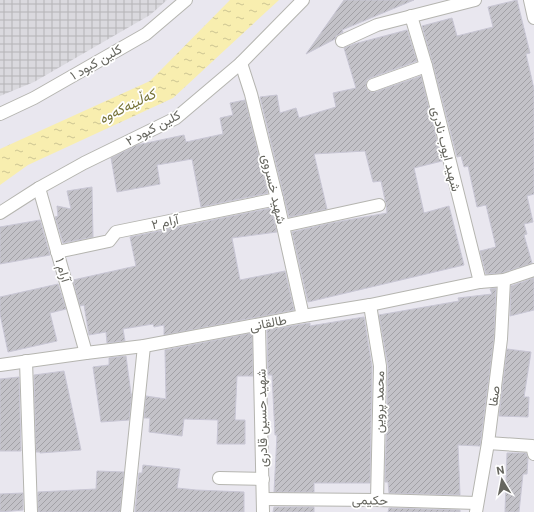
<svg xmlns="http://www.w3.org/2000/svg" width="534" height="512" font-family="Roboto,Vazirmatn,sans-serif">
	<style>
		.industrial { fill: url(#industrial-grid) }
		.water { fill: url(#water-ripples) }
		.building { fill: url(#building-hatch); stroke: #c8c6d4 }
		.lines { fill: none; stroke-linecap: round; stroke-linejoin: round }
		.minor-casing { stroke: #b5b5b0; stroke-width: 14 }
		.minor { stroke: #fff; stroke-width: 12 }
		.labels { text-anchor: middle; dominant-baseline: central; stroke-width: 3.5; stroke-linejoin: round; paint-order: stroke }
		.street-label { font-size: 13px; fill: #66665f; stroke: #fff }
		.water-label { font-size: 14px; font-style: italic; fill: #767338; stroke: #fff }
	</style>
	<defs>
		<pattern id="industrial-grid" width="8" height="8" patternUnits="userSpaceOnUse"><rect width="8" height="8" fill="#dad9de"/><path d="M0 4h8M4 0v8" fill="none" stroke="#b5b4b7"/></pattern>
		<pattern id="water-ripples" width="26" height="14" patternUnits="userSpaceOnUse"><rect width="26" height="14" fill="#f8eeaf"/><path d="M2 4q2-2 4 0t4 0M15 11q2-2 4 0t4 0" fill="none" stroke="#cdc592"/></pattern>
		<pattern id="building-hatch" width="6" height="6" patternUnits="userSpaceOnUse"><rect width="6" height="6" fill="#c3c2c8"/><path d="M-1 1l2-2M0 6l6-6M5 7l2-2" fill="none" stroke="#a2a1a6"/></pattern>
	</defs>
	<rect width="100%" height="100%" fill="#e9e7ef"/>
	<polygon class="industrial" points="0,0 167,0 150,15 34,82 0,96"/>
	<polygon class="water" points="230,0 279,0 173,98 28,165 0,185 0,149 150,81"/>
	<g class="building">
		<polygon points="344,0 414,0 342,30 343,32 336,36 335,39 306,54"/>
		<polygon points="517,0 530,53 526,54 534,89 534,194 527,196 533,222 524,224 527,234 524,235 532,263 502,273 486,274 480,251 496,247 486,205 477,207 468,166 464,167 461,156 457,157 433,64 422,26 452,18 457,36 493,27 488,7"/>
		<polygon points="407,30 417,61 370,78 367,80 366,84 366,87 368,91 372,92 375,92 421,76 442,161 414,168 424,213 449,206 464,265 308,302 292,232 331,223 387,213 386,203 385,200 381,181 373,182 365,151 314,154 327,209 289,217 260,97 277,95 280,113 296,108 299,118 336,107 333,93 356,88 344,48 354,44"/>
		<polygon points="245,100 268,193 201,207 192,159 157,165 160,184 117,192 111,158 137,145 184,135 186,142 223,134 220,118 233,115 230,103"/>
		<polygon points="92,187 93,237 63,243 55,217 58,216 57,206 71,209 67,191"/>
		<polygon points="271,208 277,232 232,238 240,280 285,271 294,310 164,335 164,325 154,327 153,324 123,329 125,341 107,343 106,332 89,335 84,305 80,306 73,280 136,266 130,237"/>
		<polygon points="40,220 50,255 0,264 0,227"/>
		<polygon points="534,278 534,310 510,316 511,286"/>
		<polygon points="58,284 66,309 50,313 57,341 8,352 0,314 0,297"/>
		<polygon points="496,288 494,338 480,446 458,445 460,495 389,493 388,482 385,482 388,366 379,315 459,301 458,298 492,294 490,289"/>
		<polygon points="364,317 372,367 370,483 314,483 314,492 274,492 277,435 275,435 272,375 268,375 267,330 310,323 310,326"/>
		<polygon points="252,333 253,376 237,376 235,420 245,420 245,444 217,444 218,420 184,419 182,436 149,432 150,418 144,418 146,396 166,399 165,350"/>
		<polygon points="507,349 531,352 524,397 529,397 528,417 499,416"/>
		<polygon points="126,356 131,394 132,394 129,420 101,422 93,367 109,365 109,358"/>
		<polygon points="64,371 81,450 40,453 40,452 36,452 34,375"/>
		<polygon points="19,377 21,451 0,451 0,379"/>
		<polygon points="507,453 526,453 528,458 527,474 523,474 519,512 505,512"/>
		<polygon points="143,465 180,469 177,488 196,490 244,492 244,512 135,512 139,473 142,473"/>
		<polygon points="97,471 124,472 120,512 38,512 38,492 96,489"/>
		<polygon points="23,493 23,510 0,512 0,494"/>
		<polygon points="274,507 314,507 314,512 273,512"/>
		<polygon points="389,508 460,510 460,512 388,512"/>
	</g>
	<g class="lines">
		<defs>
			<g id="minor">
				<polyline points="530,0 534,18"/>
				<polyline points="411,16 426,66 480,282"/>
				<polyline points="342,41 377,25 475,0"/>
				<polyline points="241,63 251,94 277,199 303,316"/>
				<polyline points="373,85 426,66"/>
				<polyline points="0,114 34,98 146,34 186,0"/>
				<polyline points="39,188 86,353"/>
				<polyline points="0,213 39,188 84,163 176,118 241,63 303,0"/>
				<polyline points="283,226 379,205"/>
				<polyline points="57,252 109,241 116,232 277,199"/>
				<polyline points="370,305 380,366 377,500"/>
				<polyline points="259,325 263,512"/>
				<polyline points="26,361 31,512"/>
				<polyline points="0,365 86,353 144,346 303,316 370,305 480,282 504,280 534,270"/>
				<polyline points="488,443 532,446 534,454"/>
				<polyline points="219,478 263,479"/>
				<polyline points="264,499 377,500 477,503"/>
				<polyline points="127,512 144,346"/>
				<polyline points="476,512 488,443 501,339 504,280"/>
			</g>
		</defs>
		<use href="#minor" class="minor-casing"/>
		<use href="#minor" class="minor"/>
	</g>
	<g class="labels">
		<g class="street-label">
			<text transform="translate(96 62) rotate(-30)">کلین کبود ۱</text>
			<text transform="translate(153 128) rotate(-28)">کلین کبود ۲</text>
			<text transform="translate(446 149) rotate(76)">شهید ایوب نادری</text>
			<text transform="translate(274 189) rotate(77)">شهید خسروی</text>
			<text transform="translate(165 222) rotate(-12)">آرام ۲</text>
			<text transform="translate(63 270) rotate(74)">آرام ۱</text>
			<text transform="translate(268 323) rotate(-11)">طالقانی</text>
			<text transform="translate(494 396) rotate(-83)">صفا</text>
			<text transform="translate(379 402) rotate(-89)">محمد پروین</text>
			<text transform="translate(262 418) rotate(-91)">شهید حسین قادری</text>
			<text transform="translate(370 500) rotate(1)">حکیمی</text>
		</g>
		<g class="water-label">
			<text transform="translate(127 106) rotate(-26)">کەڵینەکەوە</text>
		</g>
	</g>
	<g transform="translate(502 480) rotate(350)" stroke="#ffffff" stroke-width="3" paint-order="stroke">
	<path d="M0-3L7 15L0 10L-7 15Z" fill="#66665f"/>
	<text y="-6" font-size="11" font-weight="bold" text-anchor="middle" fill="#66665f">N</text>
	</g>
</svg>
